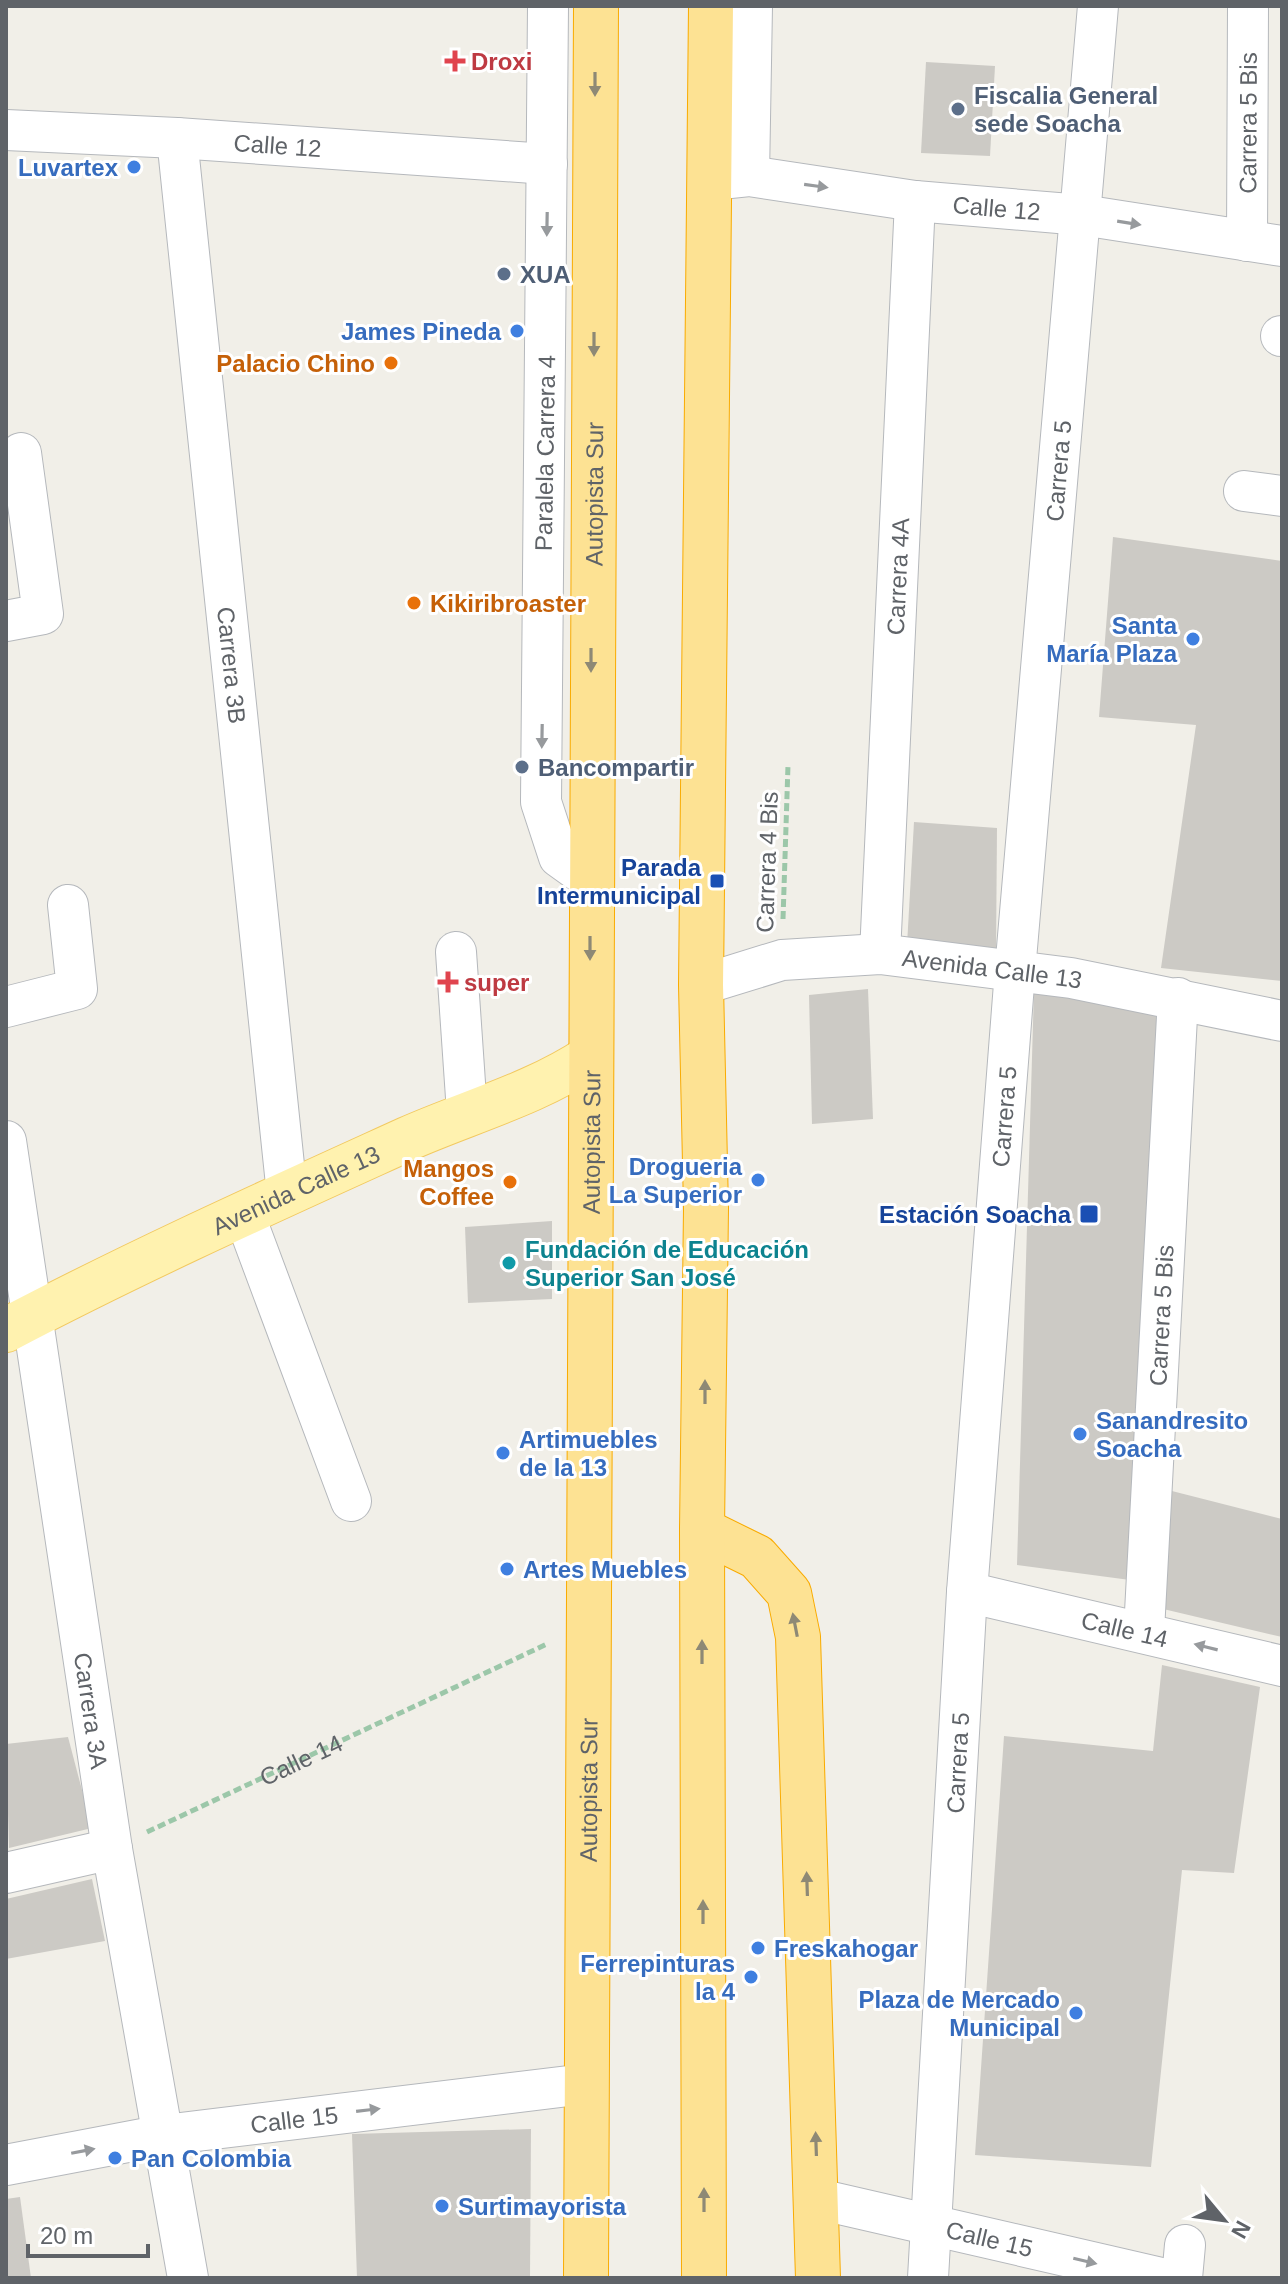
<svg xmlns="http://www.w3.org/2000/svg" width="1288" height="2284" font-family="Helvetica,sans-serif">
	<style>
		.building { fill: #cccac5 }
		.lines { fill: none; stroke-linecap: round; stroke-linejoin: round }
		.minor-casing { stroke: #b5b8bc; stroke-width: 42 }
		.major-casing { stroke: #f2c960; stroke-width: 46 }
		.highway-casing { stroke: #f9ab00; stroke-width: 46 }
		.path { stroke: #9cc7a9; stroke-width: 5; stroke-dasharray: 8 4; stroke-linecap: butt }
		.minor { stroke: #fff; stroke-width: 40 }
		.major { stroke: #fff2af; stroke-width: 44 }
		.highway { stroke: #fde293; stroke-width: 44 }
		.oneway { fill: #8e8975 }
		.oneway2 { fill: #979a9d }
		.health-dot { fill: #e0444e; stroke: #fff; stroke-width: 3 }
		.service-dot { fill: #5c6f8a; stroke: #fff; stroke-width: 3 }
		.shop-dot { fill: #3f7fe0; stroke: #fff; stroke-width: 3 }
		.food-dot { fill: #e8710a; stroke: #fff; stroke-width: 3 }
		.transit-dot { fill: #1a4fb4; stroke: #fff; stroke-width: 3 }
		.culture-dot { fill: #0f9aa8; stroke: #fff; stroke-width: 3 }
		.labels { text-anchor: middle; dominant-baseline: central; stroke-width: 6; stroke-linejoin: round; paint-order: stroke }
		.health-label { font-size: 24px; font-weight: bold; fill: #be3a42; stroke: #fff; text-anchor: start }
		.service-label { font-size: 24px; font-weight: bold; fill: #4e5e75; stroke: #fff; text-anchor: start }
		.street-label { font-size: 24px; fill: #5f6368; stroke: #fff }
		.shop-label { font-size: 24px; font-weight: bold; fill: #366cbe; stroke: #fff; text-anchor: end }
		.food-label { font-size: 24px; font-weight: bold; fill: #c56008; stroke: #fff; text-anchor: end }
		.transit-label { font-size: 24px; font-weight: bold; fill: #164399; stroke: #fff; text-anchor: end }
		.culture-label { font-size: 24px; font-weight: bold; fill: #0d838f; stroke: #fff; text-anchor: start }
	</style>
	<rect width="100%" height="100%" fill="#f1efe8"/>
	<g class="building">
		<polygon points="926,62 995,66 990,156 921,153"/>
		<polygon points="1113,537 1282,561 1282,981 1161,968 1196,725 1099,717"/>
		<polygon points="914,822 997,828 996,953 907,945"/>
		<polygon points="868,989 873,1119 812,1124 809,995"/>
		<polygon points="1034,990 1161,1009 1130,1580 1017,1565"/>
		<polygon points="552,1221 552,1299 468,1303 465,1227"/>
		<polygon points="1168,1490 1282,1519 1282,1637 1159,1608"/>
		<polygon points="1162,1665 1260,1687 1234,1873 1182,1870 1151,2167 975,2155 1004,1736 1153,1751"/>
		<polygon points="68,1737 92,1828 9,1848 6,1744"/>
		<polygon points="92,1879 105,1941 6,1959 6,1899"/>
		<polygon points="531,2129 530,2278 357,2278 352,2134"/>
		<polygon points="20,2197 31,2278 6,2278 6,2199"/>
	</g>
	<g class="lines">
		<defs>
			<g id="minor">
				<polyline points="548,6 541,802 559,857 591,880"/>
				<path id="s2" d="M6,130L177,138L547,164"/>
				<path id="s3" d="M177,138L287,1194"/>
				<polyline points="749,176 752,6"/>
				<path id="s4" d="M711,180L749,176L915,201L1082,215L1282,246"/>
				<path id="s5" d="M1247,241L1248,6"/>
				<polyline points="1281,336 1282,336"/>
				<polyline points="1244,491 1282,496"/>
				<polyline points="6,621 43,614 21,453"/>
				<polyline points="456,952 467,1112"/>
				<path id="s6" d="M880,954L915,201"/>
				<path id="s7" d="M701,985L782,960L880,954L1071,978L1282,1021"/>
				<polyline points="6,1007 77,989 68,905"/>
				<path id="s8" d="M6,1141L112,1849L188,2278"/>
				<polyline points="244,1214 351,1501"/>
				<path id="s9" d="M967,1592L1282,1666"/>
				<path id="s10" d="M1144,1631L1178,998"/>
				<polyline points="6,1873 112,1849"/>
				<path id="s11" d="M6,2165L164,2135L585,2084"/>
				<path id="s12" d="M818,2199L1161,2278"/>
				<path id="s13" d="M928,2278L967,1592L1015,971L1098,6"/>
				<polyline points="1182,2278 1185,2245"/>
			</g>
			<g id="major">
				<path id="s14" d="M6,1330C137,1261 273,1200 407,1139C468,1112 535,1094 590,1057"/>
			</g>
			<g id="highway">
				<polyline points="702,1530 757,1557 789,1593 798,1637 818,2278"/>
				<path id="s15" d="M586,2278L596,6"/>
				<polyline points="704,2278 702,1530 706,1208 701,985 711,6"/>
			</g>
		</defs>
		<use href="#minor" class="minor-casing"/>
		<use href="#major" class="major-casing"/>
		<use href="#highway" class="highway-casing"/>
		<g class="path">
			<polyline points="783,919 788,765"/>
			<path id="s1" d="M147,1832L547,1644"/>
		</g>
		<use href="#minor" class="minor"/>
		<use href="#major" class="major"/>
		<use href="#highway" class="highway"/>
	</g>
	<defs><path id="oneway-solid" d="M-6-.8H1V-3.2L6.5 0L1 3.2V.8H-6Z" transform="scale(2)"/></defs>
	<g class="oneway">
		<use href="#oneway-solid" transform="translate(595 84) rotate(90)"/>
		<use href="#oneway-solid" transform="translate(594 344) rotate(90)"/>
		<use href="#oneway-solid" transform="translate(591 660) rotate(90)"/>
		<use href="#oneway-solid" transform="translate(590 948) rotate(90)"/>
		<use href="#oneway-solid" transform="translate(705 1392) rotate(-90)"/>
		<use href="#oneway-solid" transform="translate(795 1625) rotate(-101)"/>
		<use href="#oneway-solid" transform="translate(702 1652) rotate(-90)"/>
		<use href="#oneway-solid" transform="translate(807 1884) rotate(-92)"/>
		<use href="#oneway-solid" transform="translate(703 1912) rotate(-90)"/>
		<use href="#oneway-solid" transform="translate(816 2144) rotate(-92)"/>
		<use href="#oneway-solid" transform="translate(704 2200) rotate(-90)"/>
	</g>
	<g class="oneway2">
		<use href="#oneway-solid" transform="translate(816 186) rotate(8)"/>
		<use href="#oneway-solid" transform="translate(1129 223) rotate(9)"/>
		<use href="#oneway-solid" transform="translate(547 224) rotate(91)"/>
		<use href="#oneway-solid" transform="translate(542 736) rotate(91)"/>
		<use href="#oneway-solid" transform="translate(1206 1647) rotate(-166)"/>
		<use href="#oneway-solid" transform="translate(368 2110) rotate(-7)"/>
		<use href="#oneway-solid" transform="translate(83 2151) rotate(-11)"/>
		<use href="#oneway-solid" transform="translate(1085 2261) rotate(13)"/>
	</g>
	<g class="health-dot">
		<path d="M451 49h8v8h8v8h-8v8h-8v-8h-8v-8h8z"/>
		<path d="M444 970h8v8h8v8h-8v8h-8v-8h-8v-8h8z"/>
	</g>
	<g class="service-dot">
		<circle cx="958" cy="109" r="8"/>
		<circle cx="504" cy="274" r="8"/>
		<circle cx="522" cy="767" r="8"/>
	</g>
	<g class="shop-dot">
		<circle cx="134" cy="167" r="8"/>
		<circle cx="517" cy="331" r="8"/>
		<circle cx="1193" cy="639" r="8"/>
		<circle cx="758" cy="1180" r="8"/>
		<circle cx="1080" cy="1434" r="8"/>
		<circle cx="503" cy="1453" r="8"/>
		<circle cx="507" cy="1569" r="8"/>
		<circle cx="758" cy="1948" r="8"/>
		<circle cx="751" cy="1977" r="8"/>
		<circle cx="1076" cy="2013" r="8"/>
		<circle cx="115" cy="2158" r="8"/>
		<circle cx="442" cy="2206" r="8"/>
	</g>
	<g class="food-dot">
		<circle cx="391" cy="363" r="8"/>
		<circle cx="414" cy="603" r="8"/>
		<circle cx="510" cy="1182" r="8"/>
	</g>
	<g class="transit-dot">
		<rect x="709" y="873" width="16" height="16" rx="4"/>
		<rect x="1079" y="1204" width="20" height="20" rx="4"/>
	</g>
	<circle class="culture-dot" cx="509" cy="1263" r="8"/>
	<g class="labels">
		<g class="health-label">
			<text x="471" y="61">Droxi</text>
			<text x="464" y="982">super</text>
		</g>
		<g class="service-label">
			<text x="974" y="95">Fiscalia General<tspan x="974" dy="28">sede Soacha</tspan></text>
			<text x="520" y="274">XUA</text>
			<text x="538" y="767">Bancompartir</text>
		</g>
		<g class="street-label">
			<text stroke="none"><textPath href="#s5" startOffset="118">Carrera 5 Bis</textPath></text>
			<text stroke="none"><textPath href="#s2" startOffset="272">Calle 12</textPath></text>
			<text stroke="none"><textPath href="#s4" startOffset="288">Calle 12</textPath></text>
			<text transform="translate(545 453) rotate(-89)">Paralela Carrera 4</text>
			<text stroke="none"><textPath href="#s13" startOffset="1812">Carrera 5</textPath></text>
			<text stroke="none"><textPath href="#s15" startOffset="1784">Autopista Sur</textPath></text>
			<text stroke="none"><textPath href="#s6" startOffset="378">Carrera 4A</textPath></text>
			<text stroke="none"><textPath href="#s3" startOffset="530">Carrera 3B</textPath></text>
			<text transform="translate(767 862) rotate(-88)">Carrera 4 Bis</text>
			<text stroke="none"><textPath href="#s7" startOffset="296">Avenida Calle 13</textPath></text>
			<text stroke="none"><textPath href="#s13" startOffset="1164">Carrera 5</textPath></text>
			<text stroke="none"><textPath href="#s15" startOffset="1136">Autopista Sur</textPath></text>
			<text stroke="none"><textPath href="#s14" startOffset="322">Avenida Calle 13</textPath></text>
			<text stroke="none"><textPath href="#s10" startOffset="316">Carrera 5 Bis</textPath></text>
			<text stroke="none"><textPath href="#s9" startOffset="162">Calle 14</textPath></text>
			<text stroke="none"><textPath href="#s8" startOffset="576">Carrera 3A</textPath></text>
			<text stroke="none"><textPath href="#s1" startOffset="170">Calle 14</textPath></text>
			<text stroke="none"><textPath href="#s13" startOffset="516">Carrera 5</textPath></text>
			<text stroke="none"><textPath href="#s15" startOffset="488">Autopista Sur</textPath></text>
			<text stroke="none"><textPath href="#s11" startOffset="292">Calle 15</textPath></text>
			<text stroke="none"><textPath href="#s12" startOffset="176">Calle 15</textPath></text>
		</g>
		<g class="shop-label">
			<text x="118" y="167">Luvartex</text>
			<text x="501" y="331">James Pineda</text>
			<text x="1177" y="625">Santa<tspan x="1177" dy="28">María Plaza</tspan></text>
			<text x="742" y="1166">Drogueria<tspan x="742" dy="28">La Superior</tspan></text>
			<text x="1096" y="1420" text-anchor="start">Sanandresito<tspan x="1096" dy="28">Soacha</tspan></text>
			<text x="519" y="1439" text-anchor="start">Artimuebles<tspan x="519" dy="28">de la 13</tspan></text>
			<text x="523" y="1569" text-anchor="start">Artes Muebles</text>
			<text x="774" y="1948" text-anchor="start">Freskahogar</text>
			<text x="735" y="1963">Ferrepinturas<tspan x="735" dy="28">la 4</tspan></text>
			<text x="1060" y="1999">Plaza de Mercado<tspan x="1060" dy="28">Municipal</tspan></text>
			<text x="131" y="2158" text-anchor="start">Pan Colombia</text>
			<text x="458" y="2206" text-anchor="start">Surtimayorista</text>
		</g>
		<g class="food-label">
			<text x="375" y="363">Palacio Chino</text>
			<text x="430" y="603" text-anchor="start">Kikiribroaster</text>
			<text x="494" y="1168">Mangos<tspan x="494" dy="28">Coffee</tspan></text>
		</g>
		<g class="transit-label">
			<text x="701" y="867">Parada<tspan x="701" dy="28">Intermunicipal</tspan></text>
			<text x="1071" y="1214">Estación Soacha</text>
		</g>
		<g class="culture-label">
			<text x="525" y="1249">Fundación de Educación<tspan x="525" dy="28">Superior San José</tspan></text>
		</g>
	</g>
	<rect width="1288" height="2284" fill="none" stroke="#5f6368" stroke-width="16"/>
	<g transform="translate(1224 2220) rotate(119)" stroke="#ffffff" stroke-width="6" paint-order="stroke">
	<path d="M0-6L14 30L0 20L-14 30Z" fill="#5f6368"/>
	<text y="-12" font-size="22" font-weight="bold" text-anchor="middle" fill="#5f6368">N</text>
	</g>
	<path d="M28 2244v12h120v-12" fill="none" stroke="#5f6368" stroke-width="4"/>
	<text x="40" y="2244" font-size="24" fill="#5f6368" stroke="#ffffff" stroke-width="6" paint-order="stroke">20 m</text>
</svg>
